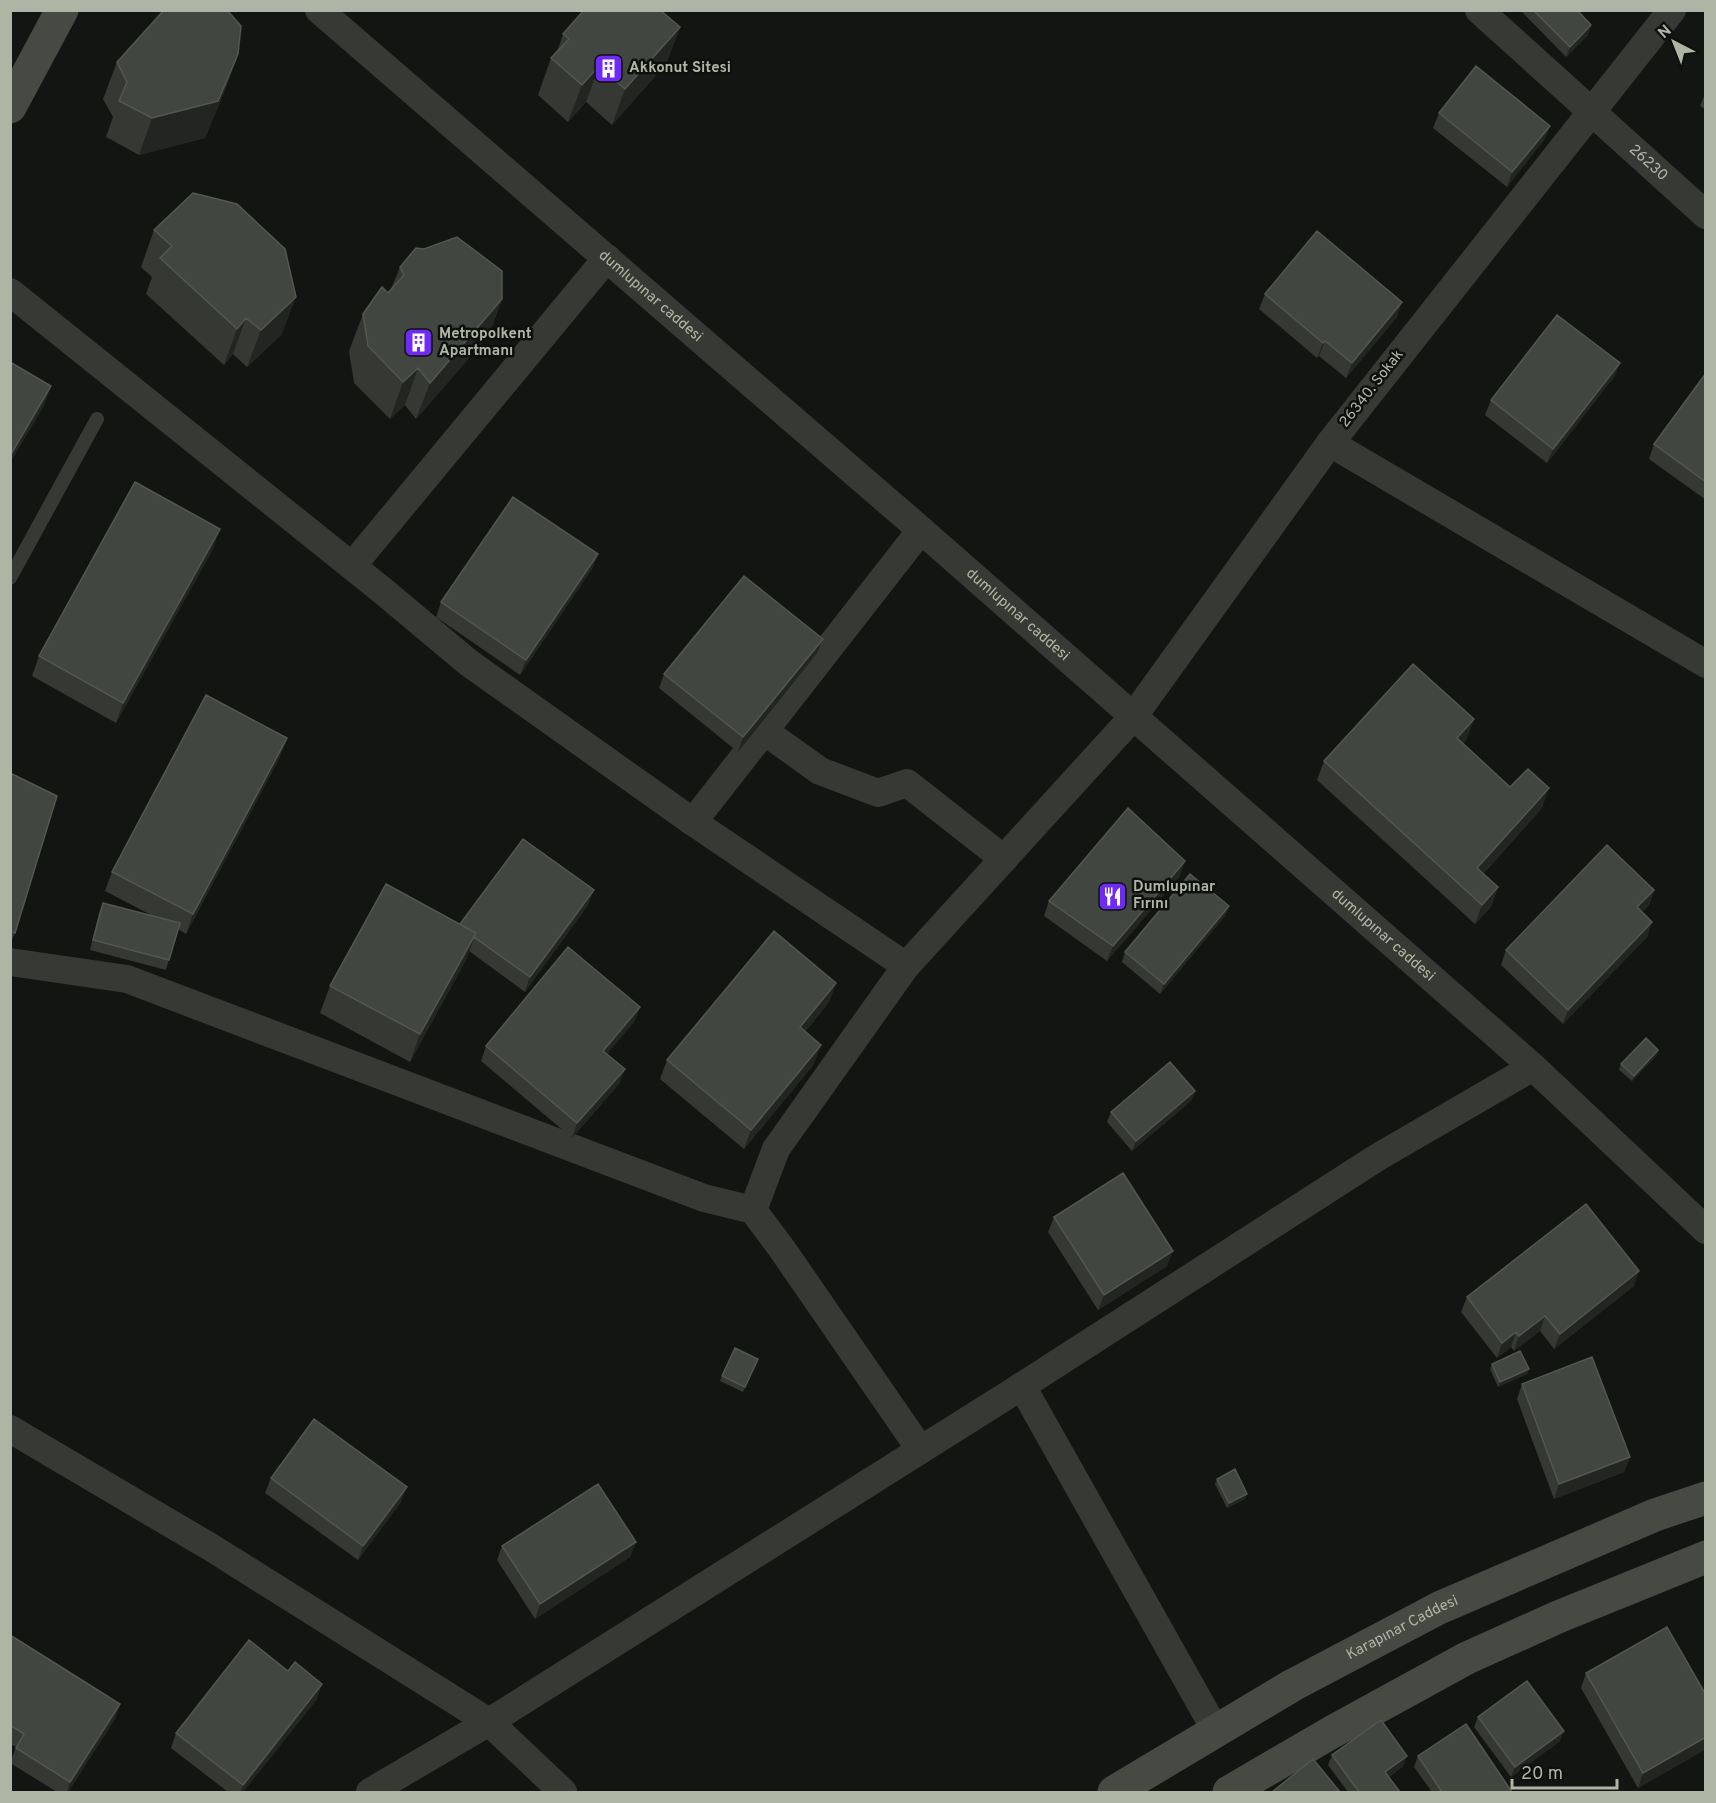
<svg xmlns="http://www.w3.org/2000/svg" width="1716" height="1803" font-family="Overpass,sans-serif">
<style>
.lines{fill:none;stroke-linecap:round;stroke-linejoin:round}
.lane{stroke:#373a34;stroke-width:14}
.street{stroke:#373a34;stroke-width:28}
.secondary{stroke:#464a42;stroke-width:33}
.wall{fill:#353833}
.shaded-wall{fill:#222521}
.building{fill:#424640;stroke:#53574f;stroke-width:1.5}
.labels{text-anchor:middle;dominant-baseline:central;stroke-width:5;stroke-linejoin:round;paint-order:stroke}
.poi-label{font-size:15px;font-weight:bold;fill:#afb5a4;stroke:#0e100e;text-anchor:start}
.street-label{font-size:15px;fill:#afb5a4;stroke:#0e100e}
</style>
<rect width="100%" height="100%" fill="#131513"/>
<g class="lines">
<!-- lane -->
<path class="lane" d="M10 578 97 419"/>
<!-- street -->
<g class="street">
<path id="s1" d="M319 10 921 530 1533 1067 1706 1230"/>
<path id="s2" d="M1479 10 1706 215"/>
<path d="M1672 10 1330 443 1706 664"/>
<path d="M10 292 383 591 469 663 693 822 906 966"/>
<path d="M352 566 607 258"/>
<path d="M764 731 820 771 878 793 907 783 1004 859"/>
<path d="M693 822 921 530"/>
<path d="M10 962 127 979 704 1198 753 1210 782 1249 920 1449"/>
<path d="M753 1210 776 1149 906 966 1133 717 1330 443"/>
<path d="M1022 1386 1216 1731"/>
<path d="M10 1429 212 1548 489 1722 563 1792"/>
<path d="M370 1792 489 1722 1022 1386 1378 1157 1533 1067"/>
</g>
<!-- secondary -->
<g class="secondary">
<path d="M10 107 62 10"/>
<path id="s3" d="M1114 1792 1293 1685 1439 1608 1655 1515 1706 1498"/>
<path d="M1229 1792 1332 1732 1467 1658 1558 1617 1706 1557"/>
</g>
</g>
<!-- wall -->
<path class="wall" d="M1520 10H1577L1588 35 1566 57Z
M680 27 666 64 612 125 586 102 568 122 538 95 551 58 557 52 563 34Z
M238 54 225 90 205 138 139 155 106 137 113 117 103 99 117 62Z
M1706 91V110L1700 106Z
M1439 113 1550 126 1544 140 1507 187 1433 128Z
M154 230 282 334 247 367 233 354 224 365 146 294 152 277 141 267Z
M400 267 502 299 489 335 416 419 405 405 390 419 354 383 349 351 363 314 391 289Z
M1265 294 1397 317 1346 378 1319 356 1317 358 1259 309Z
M1620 363 1614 377 1547 463 1485 415 1491 400Z
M1706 373V500L1649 459 1654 444Z
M213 549 116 723 32 676 39 656Z
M598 554 592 569 520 675 436 617 441 602Z
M817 653 738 752 659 688 664 674Z
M1467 739 1463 743 1510 787 1542 808 1483 874 1498 887 1491 907 1475 924 1317 780 1324 761Z
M280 757 186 934 178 929 166 970 90 950 99 913 103 903 153 916 105 891 112 872Z
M10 773 15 933 10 945Z
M1180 876 1107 961 1044 916 1049 901Z
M1654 890 1649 905 1642 912 1652 922 1647 937 1563 1024 1501 965 1506 950Z
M588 905 525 992 469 951 466 960 410 1062 320 1013 330 986 460 924Z
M1229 906 1225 916 1160 994 1122 962 1125 952Z
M836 983 829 1002 805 1032 814 1064 744 1149 660 1079 667 1060Z
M640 1007 634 1022 607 1054 625 1069 619 1084 572 1138 481 1061 486 1046Z
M1658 1050 1657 1055 1632 1081 1619 1070 1621 1064Z
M1195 1091 1191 1101 1132 1151 1107 1122 1111 1112Z
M1054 1217 1167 1266 1098 1310 1048 1232Z
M1634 1286 1554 1349 1540 1331 1514 1351 1511 1347 1497 1358 1461 1312 1467 1297Z
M758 1359 743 1392 720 1381 722 1376Z
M1492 1364 1529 1369 1527 1374 1498 1387 1490 1369Z
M1522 1384 1630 1457 1624 1472 1554 1499 1517 1399Z
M271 1478 401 1502 358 1560 265 1493Z
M1217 1479 1247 1494 1245 1499 1227 1508 1215 1484Z
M636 1542 630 1557 535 1619 497 1560 502 1546Z
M10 1635 120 1704 115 1719 68 1792H57L10 1763 16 1747 10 1744Z
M1586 1673 1706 1695V1749L1638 1788 1581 1688Z
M317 1699 243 1792H228L171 1748 176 1733Z
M1478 1717 1560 1741 1511 1777 1474 1727Z
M1332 1755 1403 1766 1389 1777 1400 1792H1348L1328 1765Z
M1418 1756 1512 1792H1432L1414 1767Z"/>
<!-- shaded-wall -->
<path class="shaded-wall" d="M1591 25 1588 35 1566 57 1570 47Z
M680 27 666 64 612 125 625 89Z
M238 54 225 90 205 138 139 155 152 118Z
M599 66 586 102 568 122 582 85Z
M1550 126 1544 140 1507 187 1512 172Z
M296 297 282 334 247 367 261 330Z
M502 299 489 335 416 419 430 383Z
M1402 302 1397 317 1346 378 1352 363Z
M246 318 233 354 224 365 237 329Z
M1325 341 1319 356 1317 358 1323 343Z
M1620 363 1614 377 1547 463 1553 449Z
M418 368 405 405 390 419 403 382Z
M51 386 44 406 10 463V456Z
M220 529 213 549 116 723 123 703Z
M598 554 592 569 520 675 526 660Z
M823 639 817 653 738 752 743 737Z
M1474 719 1467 739 1450 757 1457 738Z
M287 738 280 757 186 934 193 914Z
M1549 788 1542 808 1470 888 1477 868Z
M1185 861 1180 876 1107 961 1113 946Z
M1498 887 1491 907 1475 924 1482 905Z
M594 890 588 905 525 992 530 977Z
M1654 890 1649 905 1632 922 1637 907Z
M1229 906 1225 916 1160 994 1164 984Z
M1652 922 1647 937 1563 1024 1568 1010Z
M476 933 466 960 410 1062 420 1034Z
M836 983 829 1002 793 1047 800 1027Z
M640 1007 634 1022 597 1066 603 1051Z
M821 1045 814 1064 744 1149 751 1130Z
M1658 1050 1657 1055 1632 1081 1634 1076Z
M625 1069 619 1084 572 1138 577 1123Z
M1195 1091 1191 1101 1132 1151 1136 1141Z
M1173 1251 1167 1266 1098 1310 1104 1295Z
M1639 1271 1634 1286 1554 1349 1560 1334Z
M1545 1316 1540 1331 1514 1351 1519 1336Z
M1516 1332 1511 1347 1497 1358 1502 1343Z
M1529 1369 1527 1374 1498 1387 1500 1382Z
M1630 1457 1624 1472 1554 1499 1559 1484Z
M407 1487 401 1502 358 1560 363 1546Z
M1247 1494 1245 1499 1227 1508 1229 1503Z
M636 1542 630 1557 535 1619 540 1604Z
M322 1684 317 1699 243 1792H240L243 1785Z
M120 1704 115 1719 68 1792H67L70 1782Z
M1564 1731 1560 1741 1511 1777 1515 1767Z
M1706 1737V1749L1638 1788 1643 1773Z
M1407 1756 1403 1766 1381 1782 1385 1772Z"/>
<!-- building -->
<path class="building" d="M164 10H227L241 26 238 54 218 101 152 118 119 101 127 82 117 62Z
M584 10H660L680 27 625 89 599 66 582 85 551 58 569 39 563 34Z
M1533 10H1577L1591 25 1570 47Z
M1476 66 1550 126 1512 172 1439 113Z
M193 193 237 204 285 249 296 297 261 330 246 318 237 329 160 258 172 246 154 230Z
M1317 231 1402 302 1352 363 1325 341 1323 343 1265 294Z
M457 237 502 271V299L430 383 418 368 403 382 368 346 363 314 382 287 388 293 404 275 400 267 416 248 424 249Z
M1557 315 1620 363 1553 449 1491 400Z
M10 362 51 386 10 456Z
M1706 373V482L1654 444Z
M135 482 220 529 123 703 39 656Z
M513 497 598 554 526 660 441 602Z
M744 576 823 639 743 737 664 674Z
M1413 664 1474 719 1457 738 1510 787 1528 769 1549 788 1477 868 1498 887 1482 905 1324 761Z
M206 695 287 738 193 914 112 872Z
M10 773 57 796 15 933 10 931Z
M1128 808 1185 861 1113 946 1049 901Z
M523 839 594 890 530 977 474 937 476 933 460 924Z
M1607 845 1654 890 1637 907 1652 922 1568 1010 1506 950Z
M1190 874 1229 906 1164 984 1125 952Z
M386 884 476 933 420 1034 330 986Z
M103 903 180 923 169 960 93 940Z
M774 931 836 983 800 1027 821 1045 751 1130 667 1060Z
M568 947 640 1007 603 1051 625 1069 577 1123 486 1046Z
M1646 1038 1658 1050 1634 1076 1621 1064Z
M1170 1062 1195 1091 1136 1141 1111 1112Z
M1123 1173 1173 1251 1104 1295 1054 1217Z
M1586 1204 1639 1271 1560 1334 1545 1316 1519 1336 1516 1332 1502 1343 1467 1297Z
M735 1348 758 1359 745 1387 722 1376Z
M1520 1351 1529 1369 1500 1382 1492 1364Z
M1592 1357 1630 1457 1559 1484 1522 1384Z
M314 1419 407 1487 363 1546 271 1478Z
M1235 1469 1247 1494 1229 1503 1217 1479Z
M598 1484 636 1542 540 1604 502 1546Z
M1667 1627 1706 1695V1737L1643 1773 1586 1673Z
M10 1635 120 1704 70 1782 16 1748 24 1734 10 1725Z
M249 1640 288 1671 295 1662 322 1684 243 1785 176 1733Z
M1527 1681 1564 1731 1515 1767 1478 1717Z
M1381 1720 1407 1756 1385 1772 1400 1792H1359L1332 1755Z
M1466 1724 1512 1792H1442L1418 1756Z
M1313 1759 1340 1792H1272Z"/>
<!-- icons -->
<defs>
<symbol id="building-square" viewBox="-11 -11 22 22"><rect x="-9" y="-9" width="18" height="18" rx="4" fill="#6f2af5" stroke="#0e100e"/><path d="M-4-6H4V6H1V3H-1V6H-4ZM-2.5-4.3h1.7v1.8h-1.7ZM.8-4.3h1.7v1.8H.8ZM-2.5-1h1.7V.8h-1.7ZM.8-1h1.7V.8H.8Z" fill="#fff"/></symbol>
<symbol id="restaurant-square" viewBox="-11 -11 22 22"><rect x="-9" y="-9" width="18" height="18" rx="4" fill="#6f2af5" stroke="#0e100e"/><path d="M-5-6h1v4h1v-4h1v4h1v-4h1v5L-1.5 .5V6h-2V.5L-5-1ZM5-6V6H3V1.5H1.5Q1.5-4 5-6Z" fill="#fff"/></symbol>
</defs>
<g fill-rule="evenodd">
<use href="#building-square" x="592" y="52" width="33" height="33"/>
<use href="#building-square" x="402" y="326" width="33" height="33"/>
<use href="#restaurant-square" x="1096" y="880" width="33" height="33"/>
</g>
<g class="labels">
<!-- poi labels -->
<g class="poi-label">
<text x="629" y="68">Akkonut Sitesi</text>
<text x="439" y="334">Metropolkent<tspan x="439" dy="17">Apartmanı</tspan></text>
<text x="1133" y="887">Dumlupınar<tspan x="1133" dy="17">Fırını</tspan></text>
</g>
<!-- street labels -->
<g class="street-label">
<text stroke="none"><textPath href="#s2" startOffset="228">26230</textPath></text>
<text stroke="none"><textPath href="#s1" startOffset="438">dumlupınar caddesi</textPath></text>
<text transform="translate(1372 389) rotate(-52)">26340. Sokak</text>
<text stroke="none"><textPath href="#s1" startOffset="924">dumlupınar caddesi</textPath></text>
<text stroke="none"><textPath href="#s1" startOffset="1410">dumlupınar caddesi</textPath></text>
<text stroke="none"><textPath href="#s3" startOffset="332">Karapınar Caddesi</textPath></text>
</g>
</g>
<!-- border -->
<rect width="1716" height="1803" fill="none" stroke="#afb5a4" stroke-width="24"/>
<!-- north arrow -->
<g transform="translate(1674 42) rotate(318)" stroke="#0e100e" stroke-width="4.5" paint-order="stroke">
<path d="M0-4.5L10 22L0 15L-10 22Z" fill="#afb5a4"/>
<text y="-9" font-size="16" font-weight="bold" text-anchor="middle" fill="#afb5a4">N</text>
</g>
<!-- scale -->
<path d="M1512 1779v9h105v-9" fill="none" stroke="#afb5a4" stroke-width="3"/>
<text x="1521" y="1779" font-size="18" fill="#afb5a4" stroke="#0e100e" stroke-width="4.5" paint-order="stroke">20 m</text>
</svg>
